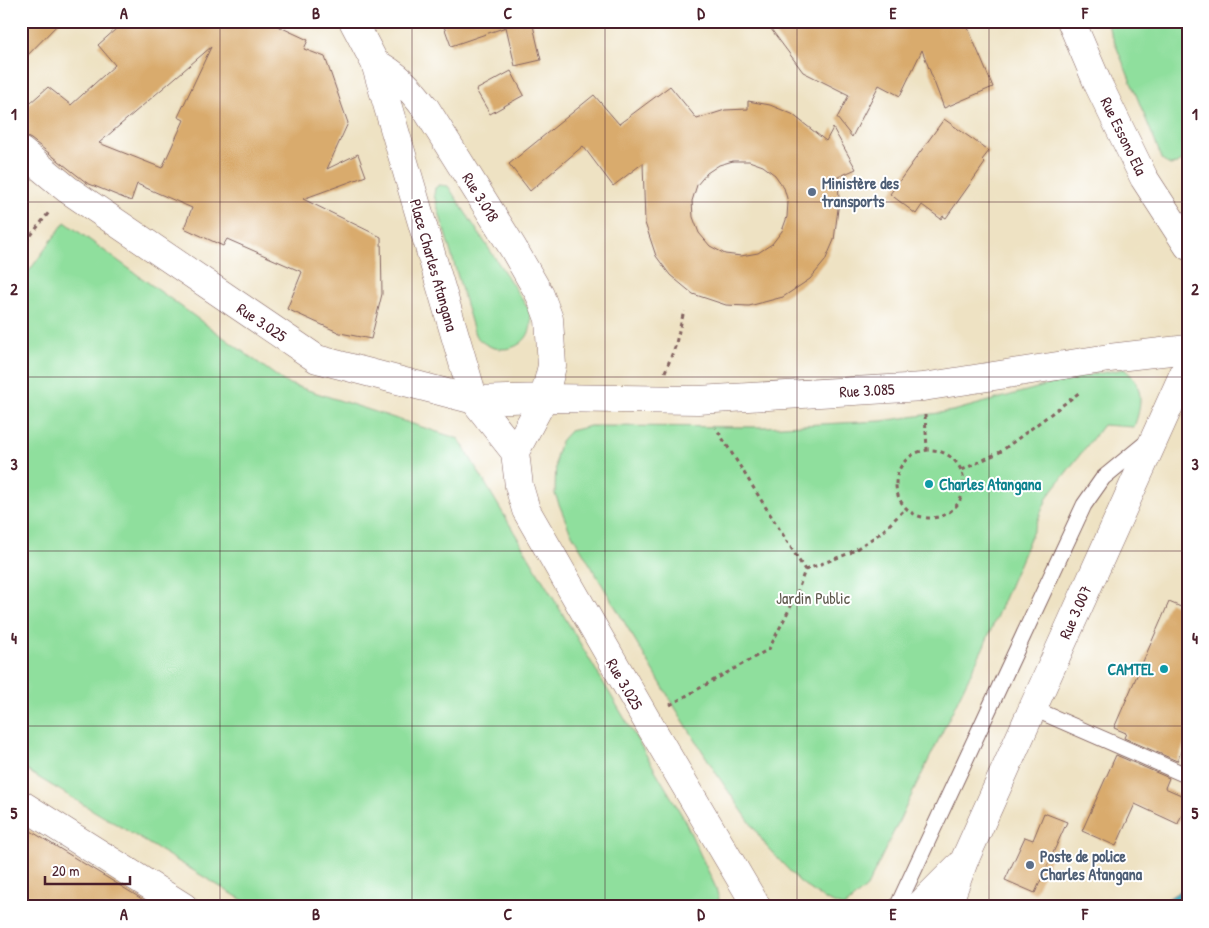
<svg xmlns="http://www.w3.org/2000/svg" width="1209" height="928" font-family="'Patrick Hand',sans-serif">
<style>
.green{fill:#8fdf9d;stroke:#6c7f64}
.water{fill:#47b1c5;stroke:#486878}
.building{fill:#d9ab6d;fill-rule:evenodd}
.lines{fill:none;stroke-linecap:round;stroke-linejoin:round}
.service-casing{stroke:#836360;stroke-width:17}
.minor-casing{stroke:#836360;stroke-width:29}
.tertiary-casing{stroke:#836360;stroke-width:29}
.secondary-casing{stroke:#836360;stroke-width:29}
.primary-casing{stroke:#836360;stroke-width:29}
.path{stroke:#836360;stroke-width:3;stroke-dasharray:4 4;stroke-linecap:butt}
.service{stroke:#fff;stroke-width:15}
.minor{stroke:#fff;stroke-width:28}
.tertiary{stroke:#fff;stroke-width:28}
.secondary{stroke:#fff;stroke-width:28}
.primary{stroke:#fff;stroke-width:28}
.grid{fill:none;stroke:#4a1f2b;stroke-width:1;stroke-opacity:0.55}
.service-dot{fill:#5c6f8a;stroke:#fff;stroke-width:2}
.culture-dot{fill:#0f9aa8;stroke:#fff;stroke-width:2}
.labels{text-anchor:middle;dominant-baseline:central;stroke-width:4;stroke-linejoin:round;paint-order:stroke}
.street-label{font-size:16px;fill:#4a1f2b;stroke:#fff}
.service-label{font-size:16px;font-weight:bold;fill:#4e5e75;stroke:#fff;text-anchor:start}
.culture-label{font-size:16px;font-weight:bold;fill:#0d838f;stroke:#fff;text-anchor:start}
.park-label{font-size:16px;fill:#5f594d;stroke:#fff}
.neatline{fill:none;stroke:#4a1f2b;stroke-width:2}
.grid-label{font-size:16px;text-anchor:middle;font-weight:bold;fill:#4a1f2b}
</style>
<rect width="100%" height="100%" fill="#fff"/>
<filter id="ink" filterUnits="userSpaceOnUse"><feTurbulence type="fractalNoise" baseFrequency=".02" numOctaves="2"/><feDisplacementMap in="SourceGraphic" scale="10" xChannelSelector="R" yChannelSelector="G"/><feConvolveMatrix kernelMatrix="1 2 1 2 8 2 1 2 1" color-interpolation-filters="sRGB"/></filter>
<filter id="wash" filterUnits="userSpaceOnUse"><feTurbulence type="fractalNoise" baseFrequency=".0096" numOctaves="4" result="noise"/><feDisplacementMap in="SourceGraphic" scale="20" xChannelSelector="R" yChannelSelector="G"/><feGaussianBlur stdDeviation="1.12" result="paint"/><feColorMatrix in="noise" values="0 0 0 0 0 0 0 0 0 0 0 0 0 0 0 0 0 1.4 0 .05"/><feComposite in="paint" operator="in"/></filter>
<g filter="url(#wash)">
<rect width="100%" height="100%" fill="#eee2c3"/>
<!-- green -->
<path class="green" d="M1106 21H1188V157L1177 164 1170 165 1163 161Z
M439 185 448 186 529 310C541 344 499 364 475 335L434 195 435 188Z
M65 222 286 383 459 439 683 817 716 888 721 907H254L21 767V282Z
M1124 369C1145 385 1142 405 1134 427L1103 425 1048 496 984 646 867 887 844 907 824 899 800 882 767 847 718 776 676 709 569 529 555 494 556 457 561 441 570 431 590 426 763 427 881 421 953 411 1077 377Z"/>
<!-- water -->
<path class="water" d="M1188 886V907H1155Z"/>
<g id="blocks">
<!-- building -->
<path class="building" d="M21 21H61L21 62Z
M125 21H267L308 40 304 49 325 57 348 123 327 169 358 154 366 176 303 199 381 237 382 294 371 339 340 333 287 309 302 272 227 239 223 246 184 228 192 208 137 184 131 201 87 183 31 139 21 134V111L48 87 71 105 115 65 98 45ZM211 47 178 117 184 120 162 168 99 143Z
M442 21H532L541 60 515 66 506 27 451 46Z
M765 21H965L993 87 944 108 922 50 900 96 879 85 852 137 837 118 849 95 803 72Z
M511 71 524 95 490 114 476 90Z
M670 86 697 119 725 110 748 109V101L770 105 792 114 826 141 833 128 856 169 838 177 839 201 834 240 825 261 810 279 783 297 749 306 726 305 693 294 670 275 656 256 645 223 643 163 613 186 583 146 530 191 509 164 594 95 619 124ZM733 161H749L763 166 775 175 784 188 788 202 787 217 782 231 772 244 758 253 741 256 725 254 710 246 699 233 693 217 692 201 697 185 707 173 719 165Z
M944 119 989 151 982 160 985 163 946 218 943 216 941 219 922 205 916 214 890 194Z
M1169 602 1188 610V735L1177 761 1124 738 1126 733 1114 728Z
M1116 755 1169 778 1165 788 1188 798 1178 824 1135 804 1116 846 1082 831Z
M1044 813 1067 822 1035 893 1005 880 1025 837 1033 840Z
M21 825 137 896 154 907H21Z"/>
</g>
</g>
<g filter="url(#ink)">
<use href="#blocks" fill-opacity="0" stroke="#836360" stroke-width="1"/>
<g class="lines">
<defs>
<path id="service" d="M1032 708 1188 776
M897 907 1084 505 1103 478 1148 441"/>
<path id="minor" d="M21 804 184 907"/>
<path id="tertiary" d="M353 21 375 63 474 400 515 452 519 486 526 510 646 719 757 907
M375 63C397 74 411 89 426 109L513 248 540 295 549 319 552 366 544 398 515 452
M21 151 67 189 317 359 474 400 544 398 698 400 923 387 1109 358 1188 349"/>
<path id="secondary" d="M1071 21 1098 84 1144 178 1188 246"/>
<path id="primary" d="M918 907 958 867
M947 907 964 861 1188 364"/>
</defs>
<!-- service casing -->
<use href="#service" class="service-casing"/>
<!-- minor casing -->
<use href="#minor" class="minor-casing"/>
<!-- tertiary casing -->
<use href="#tertiary" class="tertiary-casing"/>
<!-- secondary casing -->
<use href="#secondary" class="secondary-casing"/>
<!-- primary casing -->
<use href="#primary" class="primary-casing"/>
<!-- path -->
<path class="path" d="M21 248 50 211
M665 372 675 347 684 311
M925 415 927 449
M896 484a34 34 0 1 1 68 0a34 34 0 1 1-68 0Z
M962 470 1000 452 1080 392
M805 570 850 553 882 532 906 508
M670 705 769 649 796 596 805 570 716 428"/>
<!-- service -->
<use href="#service" class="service"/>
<!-- minor -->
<use href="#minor" class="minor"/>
<!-- tertiary -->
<use href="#tertiary" class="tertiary"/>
<!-- secondary -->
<use href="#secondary" class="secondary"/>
<!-- primary -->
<use href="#primary" class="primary"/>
</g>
</g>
<!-- grid -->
<path class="grid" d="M220 21V907M412 21V907M605 21V907M797 21V907M989 21V907M21 202H1188M21 377H1188M21 551H1188M21 726H1188"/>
<!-- markers -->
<g class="service-dot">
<circle cx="812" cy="192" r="5"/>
<circle cx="1030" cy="865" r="5"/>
</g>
<g class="culture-dot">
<circle cx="929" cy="484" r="5"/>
<circle cx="1164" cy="669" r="5"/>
</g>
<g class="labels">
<!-- street labels -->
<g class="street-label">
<text transform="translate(1124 136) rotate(64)">Rue Essono Ela</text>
<text transform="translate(481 197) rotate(58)">Rue 3.018</text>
<text transform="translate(434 265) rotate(74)">Place Charles Atangana</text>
<text transform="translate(262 322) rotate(34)">Rue 3.025</text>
<text transform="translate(867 390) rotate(-3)">Rue 3.085</text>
<text transform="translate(1075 612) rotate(-66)">Rue 3.007</text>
<text transform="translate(625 684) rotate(60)">Rue 3.025</text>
</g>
<!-- service labels -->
<g class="service-label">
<text x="822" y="183">Ministère des<tspan x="822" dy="18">transports</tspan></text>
<text x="1040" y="856">Poste de police<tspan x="1040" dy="18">Charles Atangana</tspan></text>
</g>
<!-- culture labels -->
<g class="culture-label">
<text x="939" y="484">Charles Atangana</text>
<text x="1154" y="669" text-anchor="end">CAMTEL</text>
</g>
<!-- park labels -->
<g class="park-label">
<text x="813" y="598">Jardin Public</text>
</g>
</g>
<!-- margin -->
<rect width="1209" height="928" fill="none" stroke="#fff" stroke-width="55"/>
<!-- scale -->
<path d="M45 876v8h85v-8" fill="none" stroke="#4a1f2b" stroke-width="2.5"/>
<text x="52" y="876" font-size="15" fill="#4a1f2b" stroke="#ffffff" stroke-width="4" paint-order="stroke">20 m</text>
<rect x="28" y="28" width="1154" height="872" class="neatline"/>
<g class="grid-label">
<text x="124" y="19">A</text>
<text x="316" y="19">B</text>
<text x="508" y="19">C</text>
<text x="701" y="19">D</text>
<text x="893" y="19">E</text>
<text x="1085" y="19">F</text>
<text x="14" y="120">1</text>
<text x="1195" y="120">1</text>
<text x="14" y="295">2</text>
<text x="1195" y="295">2</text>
<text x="14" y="470">3</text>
<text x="1195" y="470">3</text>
<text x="14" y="644">4</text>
<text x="1195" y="644">4</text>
<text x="14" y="819">5</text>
<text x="1195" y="819">5</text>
<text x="124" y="920">A</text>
<text x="316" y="920">B</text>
<text x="508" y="920">C</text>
<text x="701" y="920">D</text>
<text x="893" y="920">E</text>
<text x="1085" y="920">F</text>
</g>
</svg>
